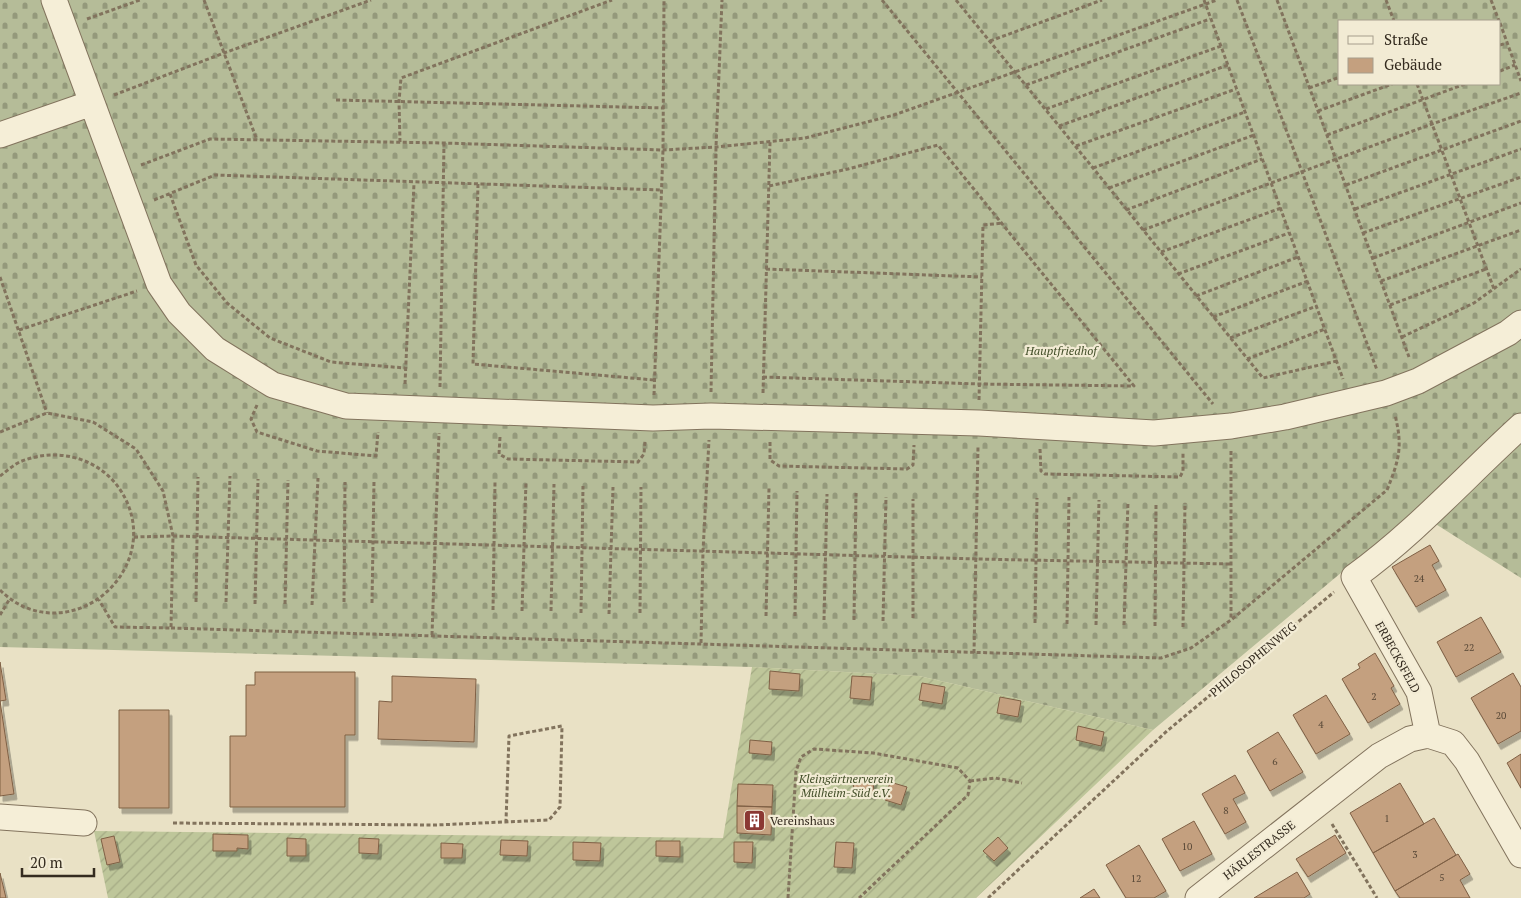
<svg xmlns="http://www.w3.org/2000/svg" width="1521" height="898" font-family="'PT Serif',serif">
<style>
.cemetery{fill:url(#cemetery-stones);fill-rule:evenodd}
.garden{fill:url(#garden-furrows)}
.building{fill:#c4a07f;stroke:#7f6045;filter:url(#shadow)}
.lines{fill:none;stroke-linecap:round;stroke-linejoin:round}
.minor-casing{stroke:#82735d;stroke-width:27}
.path{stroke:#82735d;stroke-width:3;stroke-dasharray:4 2.5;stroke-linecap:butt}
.minor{stroke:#f5eed7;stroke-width:25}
.labels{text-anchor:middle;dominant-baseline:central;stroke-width:4.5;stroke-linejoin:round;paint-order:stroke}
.number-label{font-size:10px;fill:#584837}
.park-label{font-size:12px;font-style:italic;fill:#424e28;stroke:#f2ebd4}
.street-label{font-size:12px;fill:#342b1f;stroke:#f2ebd4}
.poi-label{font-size:12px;fill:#342b1f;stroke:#f2ebd4;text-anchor:start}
</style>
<defs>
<pattern id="cemetery-stones" width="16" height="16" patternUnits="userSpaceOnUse" patternTransform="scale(1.25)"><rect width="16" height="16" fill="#b5bc98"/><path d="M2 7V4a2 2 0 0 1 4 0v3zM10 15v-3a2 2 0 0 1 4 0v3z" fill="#94997b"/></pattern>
<pattern id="garden-furrows" width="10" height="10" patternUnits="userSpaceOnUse" patternTransform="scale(1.25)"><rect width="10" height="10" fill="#bec69a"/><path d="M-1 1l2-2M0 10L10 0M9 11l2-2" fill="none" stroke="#a4aa84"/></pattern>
<filter id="shadow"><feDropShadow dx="3" dy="5.5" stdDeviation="0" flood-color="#0004"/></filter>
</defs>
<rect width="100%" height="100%" fill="#e9e1c5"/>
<!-- cemetery -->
<path class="cemetery" d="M0 0H1521V578L1415 511 1153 730 919 676 752 667 0 647ZM1340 21H1500V84H1340Z"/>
<!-- garden -->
<path class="garden" d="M752 667 919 676 1153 730 976 898H108L94 831 723 838Z"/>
<!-- building -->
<path class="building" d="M1430 545 1439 561 1432 565 1446 590 1416 607 1392 567Z
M1481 617 1501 652 1456 677 1437 642Z
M1375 653 1394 686 1391 688 1400 704 1368 723 1342 679 1360 668 1358 664Z
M0 662 6 700 0 701 14 794 0 796Z
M770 671 800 674 799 691 769 689Z
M255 672H355V735H345V807H230V736H246V685H255Z
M1513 673 1521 687V731L1498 744 1471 698Z
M392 676 476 679 474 742 378 739 379 701 392 702Z
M852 676 872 677 870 700 850 698Z
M922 683 945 687 942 704 919 700Z
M1326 695 1350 734 1316 754 1293 715Z
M1000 697 1021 701 1018 717 997 713Z
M119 710H169V808H119Z
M1078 726 1104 732 1101 746 1076 740Z
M1278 732 1303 772 1270 791 1247 751Z
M750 740 772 742 771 755 749 753Z
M1521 754V788L1507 763Z
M1235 775 1245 793 1233 799 1246 822 1225 834 1202 794Z
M854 778 874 779 873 794 853 792Z
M890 782 907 787 901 805 885 800Z
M1400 783 1424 824 1373 853 1350 813Z
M738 784 773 785 772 807 737 806Z
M737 806 772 807 771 835 737 833Z
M1434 818 1456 855 1395 891 1373 853Z
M1194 821 1212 854 1180 871 1162 839Z
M213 834 248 835V849L237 848V851H213Z
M1335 835 1346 853 1308 877 1296 859Z
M114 836 120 862 107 865 101 839Z
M998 837 1008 848 994 861 983 851Z
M287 838 306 839V856H287Z
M359 838 379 839 378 854 359 853Z
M501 840 528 841 527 856 500 855Z
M656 841H680V857L656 856Z
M573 842 601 843 600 861 573 860Z
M734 842H753L752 863 734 862Z
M836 842 854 843 852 868 834 867Z
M441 843 463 844 462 858H441Z
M1139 845 1166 891 1154 898H1126L1106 865Z
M1458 854 1470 874 1460 880 1470 898H1400L1395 891Z
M1297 872 1310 894 1304 898H1254Z
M0 873 6 898H0Z
M1094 889 1100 898H1080Z"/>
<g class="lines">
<defs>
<path id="minor" d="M54 0 159 284 179 313 215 349 273 385 346 406 653 418 711 416 979 423 1154 433 1231 426 1285 417 1386 393 1418 381 1508 333 1521 323
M0 135 92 103
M1428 735 1419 692 1354 577C1415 533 1465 477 1521 426
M1428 735 1453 743 1467 761 1521 855
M0 817 84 823
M1198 898 1379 756 1410 739 1428 735"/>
</defs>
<!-- minor casing -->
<use href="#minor" class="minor-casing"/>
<!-- path -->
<path class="path" d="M204 0 257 140
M882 0 1213 404
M956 0 1059 126 1263 378 1337 361
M1204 0 1343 379
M1237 0 1377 370
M1277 0 1409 357
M1386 0 1394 21
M1491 0 1499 21
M87 19 140 0
M1500 23 1521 81
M990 41 1102 0
M1500 45 1507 43
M1500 71 1515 65
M1417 84 1494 289
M1026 85 1210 19
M1309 88 1340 77
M114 95 224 53 371 0
M336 100 664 108
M1046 109 1221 46
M1318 111 1392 84
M1059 126 1228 65
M1327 135 1465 84
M400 142 399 101 401 78 612 0
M1076 146 1236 89
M141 165 210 139 444 143 663 150 716 147 805 138 894 115 1217 0
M1093 168 1245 112
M478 184 473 364 654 380
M1346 185 1521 121
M1109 188 1254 135
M170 194 196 265 227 303 270 338 331 362 405 368
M154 200 215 175 661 190
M1355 209 1521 149
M1126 210 1262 159
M1143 230 1432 124 1521 93
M1363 233 1521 177
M1161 252 1281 208
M1373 258 1521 203
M766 269 982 277
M1178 274 1289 233
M0 277 47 413
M1381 281 1521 230
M1196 296 1298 257
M1390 305 1486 269
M1213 317 1308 281
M19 330 137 291
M1402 337 1474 303 1521 269
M1230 338 1317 306
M1247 359 1325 329
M763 377 980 384 1134 386 938 145 848 169 769 186
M405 384 414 183
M440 387 444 143
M711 392 716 147 722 0
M763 393 770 142
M654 395 663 150 664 0
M979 400 983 225 1003 223
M257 405 251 419 257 432 317 451 376 456 378 432
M0 432 47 413 93 422 136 449 163 491 173 536 171 628 115 627 99 600
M500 437 499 454 508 459 638 462 644 454 645 441
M770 442V460L779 466 907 469 913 465 914 445
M1040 449 1041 471 1045 474 1180 477 1183 471V453
M1231 451V620
M0 476C7 471 14 464 22 461 66 444 115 464 130 510 145 556 112 604 66 612 41 616 18 608 0 590
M134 537 173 536 977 559 1230 564
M196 602 198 477
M226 602 230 476
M344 602 345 482
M372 603 374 481
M255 604 258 479
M285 604 288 480
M312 605 318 478
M493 610 495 482
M522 611 526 481
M551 611 554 484
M581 613 583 486
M640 613 641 487
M609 614 613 487
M0 615 9 600
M766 616 769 488
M795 616 797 491
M913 618V499
M824 620 827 494
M854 620 856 493
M883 621 886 497
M1035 623 1037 498
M1067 624 1069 497
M1096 625 1099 500
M1124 625 1128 502
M1155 626 1156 504
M1183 627 1185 503
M171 628 1161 658 1191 648 1231 620 1387 490C1399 460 1403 447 1395 415
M432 635 439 433
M701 643 703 551 709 440
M974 653 978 446
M970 781 995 778 1022 783
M173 823 436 825 549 820 560 807 562 726 509 736 506 821
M1332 824 1377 898
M788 898 796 771 801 757 814 749 873 753 958 768 970 781 968 795 859 898
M988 898 1167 731 1334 592"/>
<!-- minor -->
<use href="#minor" class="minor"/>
</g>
<!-- icons -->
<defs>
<symbol id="building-square" viewBox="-11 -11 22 22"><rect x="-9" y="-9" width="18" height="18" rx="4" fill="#8b3833" stroke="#f2ebd4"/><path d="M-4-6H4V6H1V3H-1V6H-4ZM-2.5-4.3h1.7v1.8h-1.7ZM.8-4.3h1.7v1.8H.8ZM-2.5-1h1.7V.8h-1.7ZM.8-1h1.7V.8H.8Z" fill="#fff"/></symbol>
</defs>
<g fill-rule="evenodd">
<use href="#building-square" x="742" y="808" width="25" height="25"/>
</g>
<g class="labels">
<!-- number labels -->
<g class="number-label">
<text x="1419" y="578">24</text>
<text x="1469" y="647">22</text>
<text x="1374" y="696">2</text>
<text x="1501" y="715">20</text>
<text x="1321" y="724">4</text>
<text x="1275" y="761">6</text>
<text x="1226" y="810">8</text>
<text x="1387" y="818">1</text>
<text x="1187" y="846">10</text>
<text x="1415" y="854">3</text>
<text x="1442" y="877">5</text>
<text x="1136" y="878">12</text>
</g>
<!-- park labels -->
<g class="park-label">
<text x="1061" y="350">Hauptfriedhof</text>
<text x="846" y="778">Kleingärtnerverein<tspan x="846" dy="14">Mülheim-Süd e.V.</tspan></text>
</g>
<!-- street labels -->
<g class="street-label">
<text transform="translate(1398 657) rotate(61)">ERBECKSFELD</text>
<text transform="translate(1253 659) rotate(-40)">PHILOSOPHENWEG</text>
<text transform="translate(1259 850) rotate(-38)">HÄRLESTRASSE</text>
</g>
<!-- poi labels -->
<g class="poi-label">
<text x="770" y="820">Vereinshaus</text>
</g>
</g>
<!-- legend -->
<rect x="1338" y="20" width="162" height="65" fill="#f2ebd4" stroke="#a69e8c"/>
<rect x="1348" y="36" width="25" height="8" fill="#f5eed7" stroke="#a69e8c"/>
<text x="1384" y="45" font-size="15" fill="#342b1f">Straße</text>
<rect x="1348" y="58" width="25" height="15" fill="#c4a07f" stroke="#a69e8c"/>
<text x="1384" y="70" font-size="15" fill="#342b1f">Gebäude</text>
<!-- scale -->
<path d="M22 868v8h72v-8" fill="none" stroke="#342b1f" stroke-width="2.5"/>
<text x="30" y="868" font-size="15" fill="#342b1f" stroke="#f2ebd4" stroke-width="4" paint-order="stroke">20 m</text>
</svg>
